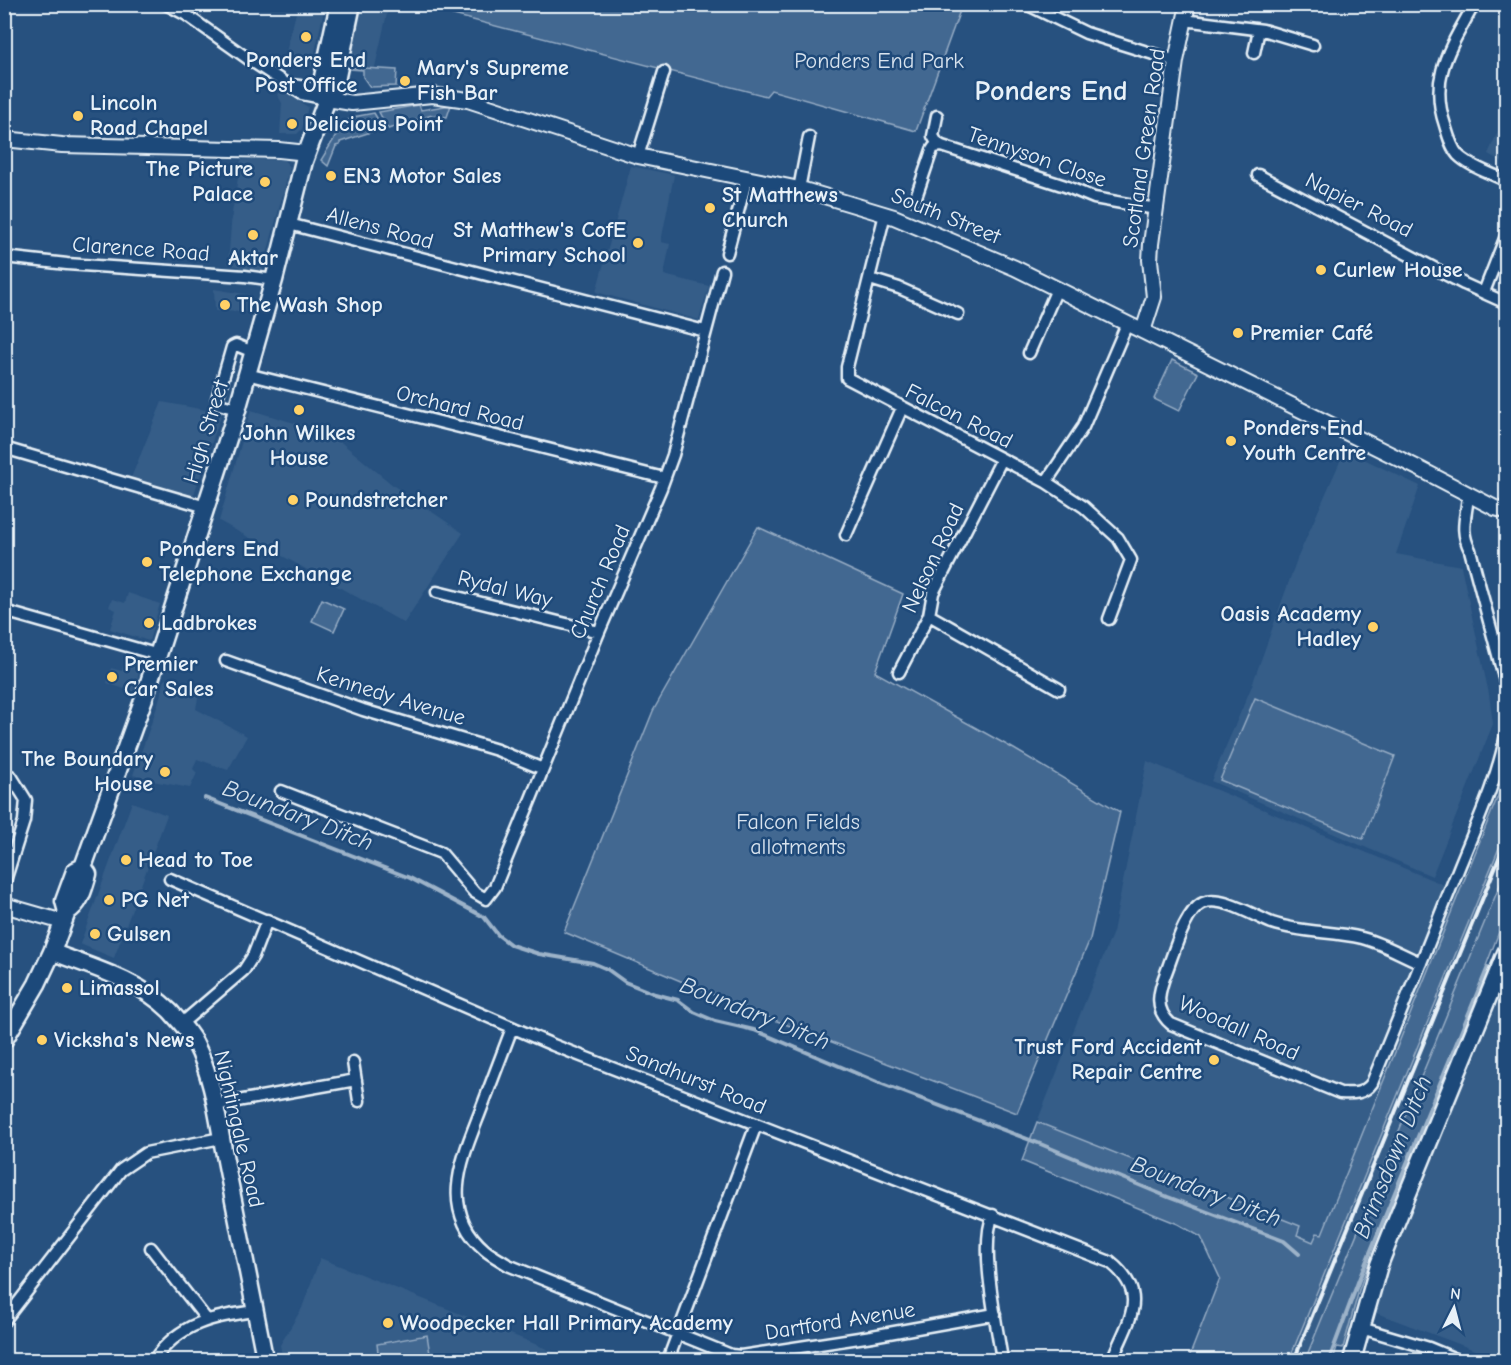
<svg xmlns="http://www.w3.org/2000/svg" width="1511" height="1365" font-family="'Comic Neue',sans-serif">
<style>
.built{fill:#355d88}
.green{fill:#436891;stroke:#96acc4;stroke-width:1.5}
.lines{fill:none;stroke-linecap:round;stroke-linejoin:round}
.stream{stroke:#9db3c9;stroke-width:4}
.minor-casing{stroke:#e8f1f8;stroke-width:15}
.tertiary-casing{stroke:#e8f1f8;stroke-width:18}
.secondary-casing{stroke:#e8f1f8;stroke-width:20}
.primary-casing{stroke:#e8f1f8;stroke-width:21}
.minor{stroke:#1f4a7a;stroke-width:10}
.tertiary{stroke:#1f4a7a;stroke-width:14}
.secondary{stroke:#1f4a7a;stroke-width:15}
.primary{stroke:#1f4a7a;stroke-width:16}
.rail{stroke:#e8f1f8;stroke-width:4}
.poi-dot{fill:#ffd166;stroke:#1f4a7a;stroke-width:2}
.labels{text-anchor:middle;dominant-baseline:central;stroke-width:5;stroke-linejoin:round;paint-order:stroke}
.poi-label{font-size:22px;font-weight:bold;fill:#e8f1f8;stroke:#1f4a7a;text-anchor:start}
.park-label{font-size:22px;fill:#d8e3ee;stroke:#1f4a7a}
.street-label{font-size:22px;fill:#e8f1f8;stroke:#1f4a7a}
.water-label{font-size:24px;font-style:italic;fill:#d5e2ec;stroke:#1f4a7a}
.district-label{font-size:28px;font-weight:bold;fill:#e8f1f8;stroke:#1f4a7a}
</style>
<rect width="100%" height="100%" fill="#27517f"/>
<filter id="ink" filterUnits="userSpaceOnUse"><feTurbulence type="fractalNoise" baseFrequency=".0167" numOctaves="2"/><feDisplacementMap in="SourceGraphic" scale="12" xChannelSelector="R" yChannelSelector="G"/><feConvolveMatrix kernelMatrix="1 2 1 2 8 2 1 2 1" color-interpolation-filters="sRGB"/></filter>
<g filter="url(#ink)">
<!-- built -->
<path class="built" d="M298 5H325L312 66 284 60Z
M360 5H389L375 67 347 66Z
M280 90 308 107 302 129 297 134H280L282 103 278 96Z
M1506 113V164L1488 154Z
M283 159 290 167 262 273 228 264 232 213 241 160Z
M631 166 674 175 661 242 670 244 664 275 709 286 699 320 596 292Z
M214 289 251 295 247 312 215 311Z
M162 402 222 413 193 497 131 478Z
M251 410 331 434 394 486 463 533 404 623 219 521Z
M1345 450 1420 486 1396 554 1461 566 1489 694 1493 724 1432 876 1211 781 1251 688 1297 559Z
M128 593 160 604 149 641 110 629 116 610 109 607 112 599 125 603Z
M127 655 143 660 133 692 107 683 111 668 122 671Z
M165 679 199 692 196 709 247 736 228 770 197 759 193 769 197 773 190 788 147 780 133 775 157 707Z
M1147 761 1461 892 1322 1235 1313 1242 1297 1235 1300 1227 1037 1122 1113 932Z
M132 802 167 815 114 958 80 944Z
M1506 831V870L1305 1360H1289Z
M1506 983V1360H1501L1371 1311 1396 1245Z
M320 1258 518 1337 573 1360H283L280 1345 302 1308Z"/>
<!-- green -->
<path class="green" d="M415 5H962L916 131 771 90 766 96Z
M348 67 397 70 396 86 370 87 363 77V70L350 69Z
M419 105 421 110 451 105 447 117 432 115 388 129 379 112Z
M374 113 383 128 340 142V145L336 146 328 166 321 160 339 131 334 129 353 117Z
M1172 360 1198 373 1179 411 1154 399Z
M758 527 903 594 875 672 1014 749 1120 812 1090 939 1017 1113 764 1016 564 932 653 711Z
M322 599 344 609 334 631 312 621Z
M1255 698 1395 756 1363 839 1220 780Z
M1506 776V831L1289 1360H1188L1220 1278 1201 1237 1178 1224 1022 1161 1037 1122 1300 1226 1297 1235 1313 1242 1317 1233 1322 1234Z
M1506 870V919H1504L1486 966 1491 968 1368 1265 1359 1290 1343 1348 1337 1347 1333 1360H1305Z
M427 1335 431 1360H379L377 1344Z"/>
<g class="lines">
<!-- stream -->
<path class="stream" d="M205 798 410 878 484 917 498 935 511 945 539 954 593 963 607 969 625 982 655 994 678 1000 694 1012 715 1021 754 1030 877 1082 1038 1143 1168 1197 1284 1241 1299 1254
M1329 1360 1360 1277 1488 967"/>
<defs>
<path id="minor" d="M166 4 185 14 247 58 302 94 327 99
M1026 4 1086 33 1176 61
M1474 4C1452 46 1428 76 1445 125 1448 135 1451 147 1458 155 1470 167 1491 173 1506 181
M1184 20 1263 30 1313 45
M1254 53 1259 30
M291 85 308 87 324 97
M937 116 933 136 937 143 942 146 1065 186 1094 198 1156 209
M638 156 664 72
M1258 175 1464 284 1506 303
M799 189 809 137
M915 200 932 150 934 147 942 146
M885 214 847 367V378L1046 482 1083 427 1127 324
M289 224 705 331
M727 253 747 178
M4 257 67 264 245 276 274 280
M870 279 899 288 958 314
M1484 292 1506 236
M1029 353 1057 289
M247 374 664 478
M237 409 219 404 217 399 232 347 236 345 253 352
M4 448 206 507
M1046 482 1084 507 1118 538 1131 560 1109 619
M1468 494C1467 516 1459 529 1470 550L1506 685
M846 535 902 408
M437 592 599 632
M4 611 159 655
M929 615 1059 689
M226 661 363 710 497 750 543 769
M899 672 929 615 933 593 1002 459
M281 791 441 853 474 892 486 899 495 887 599 632 661 488 673 455 722 271
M170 879 553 1045 1110 1262C1151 1295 1128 1320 1112 1360
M4 884 24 821 26 800 11 776
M1421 963C1402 955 1382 943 1362 938 1332 931 1301 933 1272 923 1254 916 1221 895 1203 903 1185 911 1174 952 1167 970 1159 990 1153 1009 1171 1024L1340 1093C1353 1094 1364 1094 1372 1083 1402 1010 1431 938 1460 865 1477 823 1497 780 1506 735
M181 1024 244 970 253 956 267 920
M512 1028C501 1057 490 1086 479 1115 461 1161 439 1211 485 1250 492 1256 501 1260 508 1265L731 1355 741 1356 872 1336 995 1314
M353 1062 359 1101
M215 1105 356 1080
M993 1215C979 1247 997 1325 1002 1360
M151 1248 207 1320
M4 1321 121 1170 146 1153 221 1138
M1361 1328 1429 1348 1458 1360
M154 1360C180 1322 213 1317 255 1311
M668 1360 756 1125"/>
<path id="tertiary" d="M327 99 352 103 432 95 468 100 638 156 804 190 894 217 1015 268 1420 469 1495 508 1506 511
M4 139 62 145 279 150 307 153
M1143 331 1154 297 1150 260 1151 244 1176 61 1188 4
M4 905 63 922"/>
<path id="secondary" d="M52 952C91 967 139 980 170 1011 179 1021 189 1031 195 1043 214 1079 218 1123 226 1163 239 1229 252 1295 265 1360"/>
<path id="primary" d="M327 99 322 84 323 77 339 4
M67 912C81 903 83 890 88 874L83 867
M4 1040 37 984 52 952 67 912 64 901 75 871 83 867 144 698 235 417 274 280 304 161 327 99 335 86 352 4
M1352 1360 1379 1265 1390 1237 1506 953"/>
</defs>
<!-- minor casing -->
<use href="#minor" class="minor-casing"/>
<!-- tertiary casing -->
<use href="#tertiary" class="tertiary-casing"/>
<!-- secondary casing -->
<use href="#secondary" class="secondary-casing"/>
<!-- primary casing -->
<use href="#primary" class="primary-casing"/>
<!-- minor -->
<use href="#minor" class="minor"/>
<!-- tertiary -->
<use href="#tertiary" class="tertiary"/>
<!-- secondary -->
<use href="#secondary" class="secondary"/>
<!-- primary -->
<use href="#primary" class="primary"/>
<!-- rail -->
<path class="rail" d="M1294 1360 1506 841"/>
</g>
</g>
<!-- markers -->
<g class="poi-dot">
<circle cx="306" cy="37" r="6"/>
<circle cx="405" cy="81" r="6"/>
<circle cx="78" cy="116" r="6"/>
<circle cx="292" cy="124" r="6"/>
<circle cx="331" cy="176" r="6"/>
<circle cx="265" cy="182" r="6"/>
<circle cx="710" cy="208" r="6"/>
<circle cx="253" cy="235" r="6"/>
<circle cx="638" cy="243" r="6"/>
<circle cx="1321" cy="270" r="6"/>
<circle cx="225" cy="305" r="6"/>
<circle cx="1238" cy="333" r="6"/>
<circle cx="299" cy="410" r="6"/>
<circle cx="1231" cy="441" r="6"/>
<circle cx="293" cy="500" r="6"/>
<circle cx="147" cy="562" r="6"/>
<circle cx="149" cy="623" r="6"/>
<circle cx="1373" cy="627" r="6"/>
<circle cx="112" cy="677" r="6"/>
<circle cx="165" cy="772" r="6"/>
<circle cx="126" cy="860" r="6"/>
<circle cx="109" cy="900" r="6"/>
<circle cx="95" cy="934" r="6"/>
<circle cx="67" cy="988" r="6"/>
<circle cx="42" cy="1040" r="6"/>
<circle cx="1214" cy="1060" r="6"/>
<circle cx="388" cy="1323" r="6"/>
</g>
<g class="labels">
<!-- poi labels -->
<g class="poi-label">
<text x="306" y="60" text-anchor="middle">Ponders End<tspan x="306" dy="25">Post Office</tspan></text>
<text x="417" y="68">Mary's Supreme<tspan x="417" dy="25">Fish Bar</tspan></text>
<text x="90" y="103">Lincoln<tspan x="90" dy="25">Road Chapel</tspan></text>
<text x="304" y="124">Delicious Point</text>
<text x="253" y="169" text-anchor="end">The Picture<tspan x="253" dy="25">Palace</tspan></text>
<text x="343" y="176">EN3 Motor Sales</text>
<text x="722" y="195">St Matthews<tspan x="722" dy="25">Church</tspan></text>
<text x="626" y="230" text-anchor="end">St Matthew's CofE<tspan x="626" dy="25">Primary School</tspan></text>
<text x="253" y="258" text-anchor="middle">Aktar</text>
<text x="1333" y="270">Curlew House</text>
<text x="237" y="305">The Wash Shop</text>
<text x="1250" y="333">Premier Café</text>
<text x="1243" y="428">Ponders End<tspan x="1243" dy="25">Youth Centre</tspan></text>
<text x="299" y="433" text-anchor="middle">John Wilkes<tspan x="299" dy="25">House</tspan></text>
<text x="305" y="500">Poundstretcher</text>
<text x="159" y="549">Ponders End<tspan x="159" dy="25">Telephone Exchange</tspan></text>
<text x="1361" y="614" text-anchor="end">Oasis Academy<tspan x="1361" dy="25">Hadley</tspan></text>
<text x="161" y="623">Ladbrokes</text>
<text x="124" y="664">Premier<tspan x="124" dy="25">Car Sales</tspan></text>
<text x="153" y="759" text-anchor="end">The Boundary<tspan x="153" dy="25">House</tspan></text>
<text x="138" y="860">Head to Toe</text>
<text x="121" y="900">PG Net</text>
<text x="107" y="934">Gulsen</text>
<text x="79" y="988">Limassol</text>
<text x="54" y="1040">Vicksha's News</text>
<text x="1202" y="1047" text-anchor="end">Trust Ford Accident<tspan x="1202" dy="25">Repair Centre</tspan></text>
<text x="400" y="1323">Woodpecker Hall Primary Academy</text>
</g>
<!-- park labels -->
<g class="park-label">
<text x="879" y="61">Ponders End Park</text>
<text x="798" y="822">Falcon Fields<tspan x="798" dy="25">allotments</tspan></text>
</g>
<!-- street labels -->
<g class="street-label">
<text transform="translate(1144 148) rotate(-82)">Scotland Green Road</text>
<text transform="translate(1037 157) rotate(19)">Tennyson Close</text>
<text transform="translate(1359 205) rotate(27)">Napier Road</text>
<text transform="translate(946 216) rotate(22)">South Street</text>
<text transform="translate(380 228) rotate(15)">Allens Road</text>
<text transform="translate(141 249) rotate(4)">Clarence Road</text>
<text transform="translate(460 408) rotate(14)">Orchard Road</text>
<text transform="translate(959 416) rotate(27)">Falcon Road</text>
<text transform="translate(206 432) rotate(-73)">High Street</text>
<text transform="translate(933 558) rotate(-65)">Nelson Road</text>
<text transform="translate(600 582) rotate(-67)">Church Road</text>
<text transform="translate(505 589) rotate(14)">Rydal Way</text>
<text transform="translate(391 696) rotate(17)">Kennedy Avenue</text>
<text transform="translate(1239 1028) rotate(24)">Woodall Road</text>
<text transform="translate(696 1080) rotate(22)">Sandhurst Road</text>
<text transform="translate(239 1129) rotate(77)">Nightingale Road</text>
<text transform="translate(840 1321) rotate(-9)">Dartford Avenue</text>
</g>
<!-- water labels -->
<g class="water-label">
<text transform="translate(298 815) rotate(21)">Boundary Ditch</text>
<text transform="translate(755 1013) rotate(22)">Boundary Ditch</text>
<text transform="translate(1392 1157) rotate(-68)">Brimsdown Ditch</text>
<text transform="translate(1206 1191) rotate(21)">Boundary Ditch</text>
</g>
<!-- district labels -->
<g class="district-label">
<text x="1051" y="91">Ponders End</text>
</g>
</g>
<!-- margin -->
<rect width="1511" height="1365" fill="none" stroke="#1f4a7a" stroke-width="24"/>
<rect x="12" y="12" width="1487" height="1341" fill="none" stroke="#e8f1f8" stroke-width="2" filter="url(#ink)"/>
<!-- north arrow -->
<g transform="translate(1454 1308) rotate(6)" stroke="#1f4a7a" stroke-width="4.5" paint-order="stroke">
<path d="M0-4.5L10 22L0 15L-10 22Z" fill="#e8f1f8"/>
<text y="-9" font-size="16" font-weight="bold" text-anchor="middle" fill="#e8f1f8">N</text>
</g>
</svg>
